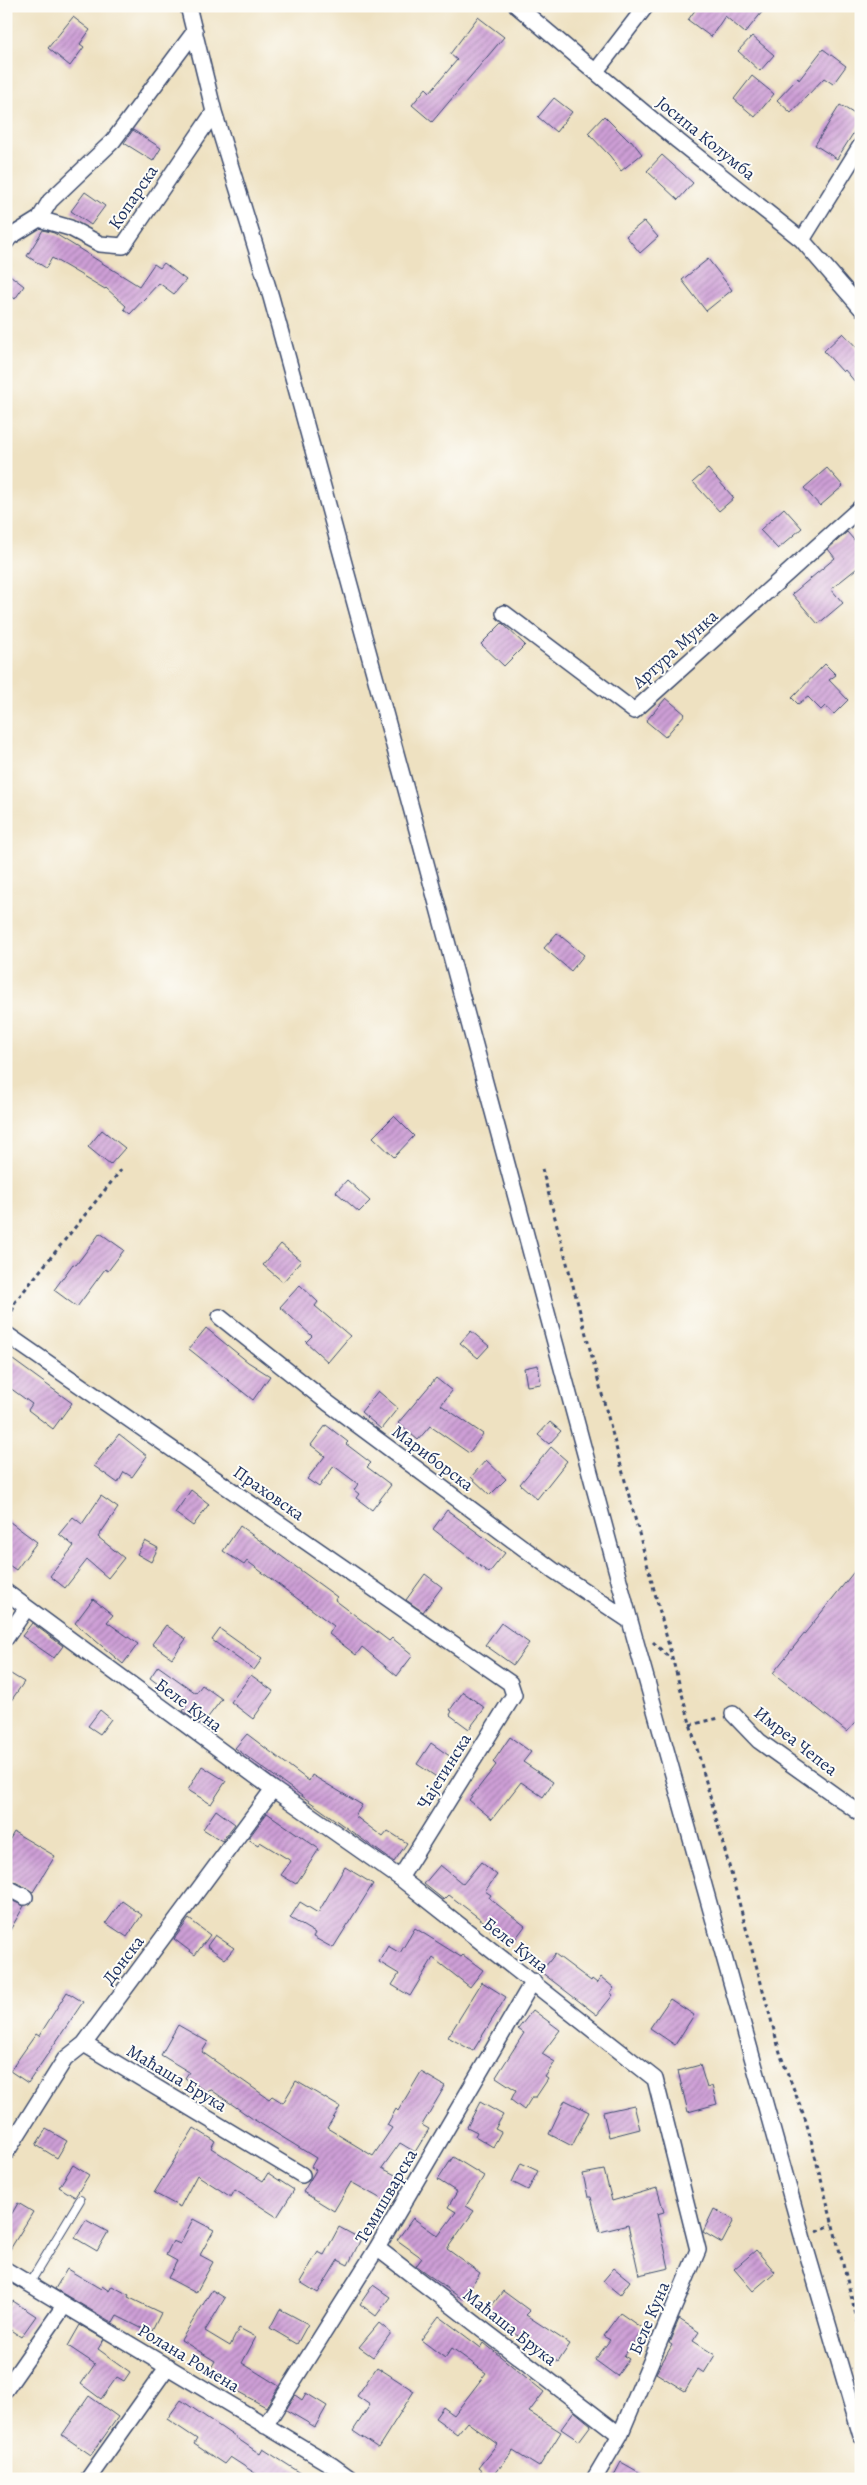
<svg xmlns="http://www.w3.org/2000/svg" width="867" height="2485" font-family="Alegreya,serif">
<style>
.building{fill:url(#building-hatch)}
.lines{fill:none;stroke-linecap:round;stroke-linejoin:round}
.service-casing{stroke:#3b4a6d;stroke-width:10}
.minor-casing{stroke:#3b4a6d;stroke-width:18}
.path{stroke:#3b4a6d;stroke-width:3;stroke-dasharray:4 4;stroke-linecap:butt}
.service{stroke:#fff;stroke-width:8}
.minor{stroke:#fff;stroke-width:15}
.labels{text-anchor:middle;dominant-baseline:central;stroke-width:4;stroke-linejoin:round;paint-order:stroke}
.street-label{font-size:18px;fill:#1b2f5e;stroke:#fdfcf7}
</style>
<defs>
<pattern id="building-hatch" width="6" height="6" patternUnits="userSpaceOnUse" patternTransform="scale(1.25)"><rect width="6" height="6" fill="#ce9fd6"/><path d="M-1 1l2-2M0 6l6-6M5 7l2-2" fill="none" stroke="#a682b1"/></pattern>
</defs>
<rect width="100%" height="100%" fill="#fdfcf7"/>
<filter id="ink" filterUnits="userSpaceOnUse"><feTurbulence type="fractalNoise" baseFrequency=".02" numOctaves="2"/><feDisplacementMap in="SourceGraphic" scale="10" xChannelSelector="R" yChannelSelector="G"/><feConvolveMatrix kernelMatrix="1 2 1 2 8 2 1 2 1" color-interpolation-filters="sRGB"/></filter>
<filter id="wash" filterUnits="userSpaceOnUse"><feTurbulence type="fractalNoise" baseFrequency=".0096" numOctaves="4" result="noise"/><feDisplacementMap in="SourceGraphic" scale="20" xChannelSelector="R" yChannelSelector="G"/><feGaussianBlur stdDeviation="1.12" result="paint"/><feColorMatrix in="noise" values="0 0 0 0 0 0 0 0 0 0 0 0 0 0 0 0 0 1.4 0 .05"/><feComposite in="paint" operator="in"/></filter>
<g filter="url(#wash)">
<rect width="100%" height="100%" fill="#eee1c1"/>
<g id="blocks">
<!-- building -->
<path class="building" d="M698 6H767L745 33 725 16 711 37 688 20Z
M73 17 90 30 80 44 84 47 70 66 48 48Z
M478 17 504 37 432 122 412 105 426 88 430 92 457 60 450 54Z
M752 36 774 55 760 71 738 51Z
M823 49 846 66 833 84 824 78 791 113 777 100 798 78 799 80Z
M752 76 774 94 755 117 734 99Z
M554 98 572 112 556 132 538 117Z
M840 105 861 118V121L837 159 815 145Z
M604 116 629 141 631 140 642 154 621 171 610 156 588 133Z
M133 130 161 148 153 161 124 143Z
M662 155 693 183 678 200 647 171Z
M85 192 105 206 91 225 71 211Z
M644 221 658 237 640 253 626 236Z
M43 230 54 233 139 286 154 264 160 268 164 263 186 280 174 294 159 283 130 314 124 309 126 306 106 288 105 289 52 258 46 268 27 256Z
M708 259 732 290 706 311 682 280Z
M6 272 24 286 15 299 6 292Z
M843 333 861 352V389L845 370 843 372 824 351Z
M827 468 843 486 820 506 804 488Z
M708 469 734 498 719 511 693 482Z
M784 508 802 528 778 549 760 530Z
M847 532 861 548V565L831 589 843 603 818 624 792 594 835 558 828 549Z
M502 623 525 645 504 666 481 644Z
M825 664 836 675 829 680 848 700 834 714 825 706 821 710 808 697 798 704 792 698Z
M666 698 685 714 665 737 646 721Z
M557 933 584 955 571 971 544 948Z
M394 1116 414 1136 394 1157 373 1137Z
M102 1130 125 1148 110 1165 88 1147Z
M347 1180 370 1201 359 1212 336 1192Z
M100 1233 124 1250 108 1271 105 1269 77 1307 54 1290 73 1264 76 1265Z
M281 1244 301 1261 283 1282 263 1265Z
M300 1285 318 1302 315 1306 350 1336 328 1362 306 1342 312 1336 280 1307Z
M206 1328 248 1362 270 1376 253 1400 189 1349Z
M471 1331 489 1346 478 1358 460 1343Z
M13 1360 72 1403 53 1429 28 1410 32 1404 6 1385V1370Z
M538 1365 541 1384 527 1386 524 1368Z
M436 1378 452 1391 441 1405 483 1434 469 1453 430 1426 418 1440 398 1423Z
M378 1391 398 1408 381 1429 361 1412Z
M550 1422 561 1431 549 1444 538 1435Z
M326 1425 348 1442 346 1444 371 1463 367 1467 391 1485 372 1510 356 1498 359 1494 354 1490 358 1484 334 1466 319 1487 307 1479 325 1456 311 1445Z
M119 1434 147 1456 132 1477 124 1472 118 1483 94 1466Z
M551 1447 567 1461 537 1499 520 1484Z
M486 1460 506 1479 490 1495 471 1477Z
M191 1490 209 1504 193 1526 175 1513Z
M101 1496 118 1508 98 1537 124 1558 108 1578 87 1560 65 1588 50 1576 74 1546 59 1534 73 1517 82 1524Z
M447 1510 505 1553 489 1573 433 1529Z
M6 1519 37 1542 16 1570 6 1563Z
M240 1526 337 1597 335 1600 389 1641 392 1638 413 1655 397 1676 362 1647 356 1655 329 1634 334 1626 247 1561 244 1565 223 1551Z
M145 1541 158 1548 151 1562 137 1554Z
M861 1563V1716L847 1732 773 1673Z
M425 1574 442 1587 423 1612 406 1600Z
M93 1599 113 1615 107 1622 138 1644 123 1664 75 1623Z
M32 1623 63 1646 54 1658 22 1636Z
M501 1623 529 1643 513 1665 485 1645Z
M166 1625 186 1639 172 1658 152 1644Z
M220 1629 262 1659 254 1670 212 1640Z
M158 1666 196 1693 202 1685 222 1699 202 1725 183 1711 187 1706 150 1678Z
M6 1671 24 1682 6 1708Z
M251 1675 273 1691 253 1719 231 1702Z
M463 1692 485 1708 469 1729 450 1715 452 1711 450 1710Z
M100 1710 111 1719 100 1734 88 1726Z
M247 1734 309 1781 312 1775 362 1805 355 1816 383 1837 388 1831 407 1843 394 1862 235 1748Z
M510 1737 531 1752 523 1762 553 1782 543 1797 521 1782 492 1819 469 1800 496 1765 493 1762Z
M431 1743 451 1757 438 1778 417 1764Z
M202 1766 226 1781 211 1804 188 1790Z
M216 1810 235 1824 222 1841 203 1829Z
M267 1813 319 1849 296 1884 281 1875 291 1861 260 1842 258 1845 248 1839Z
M14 1832 55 1856 33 1892 6 1878V1846Z
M481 1862 497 1875 485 1891 491 1895 489 1898 525 1926 510 1946 490 1930 492 1928 449 1895 444 1900 424 1884 440 1865 463 1884Z
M345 1867 373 1884 333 1948 313 1937 315 1933 290 1918 300 1902 318 1913Z
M6 1898 24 1906 6 1937Z
M122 1901 142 1915 127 1937 106 1923Z
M189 1919 210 1935 195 1955 174 1939Z
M415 1928 461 1957 463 1955 483 1970 470 1987 433 1958 410 1996 392 1985 399 1974 379 1962 388 1946 400 1953Z
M215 1935 234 1948 225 1959 207 1946Z
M555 1954 591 1981 592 1979 597 1983 601 1977 614 1988 610 1993 613 1995 597 2015 541 1972Z
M482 1982 506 1997 473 2051 448 2037Z
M67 1992 83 2002 28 2083 10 2071 36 2034 39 2036Z
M670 1999 694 2015 675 2045 650 2028Z
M533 2010 560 2030 542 2054 555 2062 545 2077 548 2079 536 2097H532L524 2110 511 2100 516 2090 496 2077 524 2033 518 2029Z
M178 2025 208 2042 202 2052 269 2099 272 2096 283 2103 296 2081 340 2107 327 2128 373 2156 392 2128 387 2125 396 2109 398 2111 421 2072 445 2086 422 2125 429 2129 415 2152 400 2143 382 2168 399 2177 385 2201 351 2182 334 2211 303 2192 316 2170 311 2167 316 2158 253 2119 210 2089 207 2092 185 2078 189 2072 161 2055Z
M700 2065 707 2088 712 2086 717 2104 688 2112 678 2071Z
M565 2100 589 2112 572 2146 549 2134Z
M480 2102 503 2115 495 2129 501 2132 493 2147 475 2136 477 2132 467 2127Z
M634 2105 640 2129 609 2137 603 2112Z
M194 2128 215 2141 211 2148 263 2181 268 2173 294 2190 277 2217 235 2190 231 2197 197 2175 180 2207 154 2193Z
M46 2129 67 2141 57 2158 36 2145Z
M453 2157 484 2176 466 2206 474 2211 447 2249 480 2273 462 2299 416 2266 422 2258 397 2240 413 2218 438 2236 456 2212 448 2207 457 2192 438 2180Z
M521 2163 538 2171 528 2190 512 2182Z
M73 2165 89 2175 75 2197 59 2187Z
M604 2170 612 2201 657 2188 664 2212 657 2214 669 2268 639 2275 628 2225 600 2232 591 2197H588L583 2174Z
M18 2203 33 2212 6 2256V2224Z
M714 2209 734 2220 722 2243 703 2232Z
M193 2219 214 2230 200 2255 213 2262 196 2293 168 2278 177 2261 166 2255 173 2241 180 2244Z
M86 2220 108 2232 97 2251 75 2238Z
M339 2227 361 2239 348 2265 338 2260 318 2293 300 2282 318 2252 324 2255Z
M756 2250 775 2272 753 2291 734 2269Z
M614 2268 630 2281 620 2295 603 2281Z
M67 2269 101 2289 102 2286 109 2291 112 2286 129 2295 128 2297 161 2313 151 2333 117 2316 113 2323 55 2289Z
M373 2285 390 2297 376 2316 360 2304Z
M212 2290 225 2298 205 2331 230 2346 239 2328 256 2337 242 2363 279 2386 266 2407 215 2379 217 2374 210 2370 215 2361 181 2340Z
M503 2291 530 2311 526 2315 570 2344 558 2362 498 2323 500 2322 487 2312Z
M13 2301 36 2316 21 2337 6 2327V2311Z
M280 2309 308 2324 297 2344 270 2328Z
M620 2313 643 2329 624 2356 629 2359 617 2376 595 2360 610 2340 603 2336Z
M439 2316 481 2348 484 2343 544 2392 529 2412 561 2432 539 2467 513 2451 491 2479 478 2468 497 2444 467 2422 457 2434 435 2418 443 2407 454 2415 486 2373 452 2348 445 2358 421 2340Z
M679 2319 699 2332 693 2341 715 2355 704 2373 698 2369 685 2391 656 2373 672 2345 669 2343Z
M379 2323 391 2333 373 2357 359 2347Z
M80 2325 104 2339 98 2349 130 2372 124 2381 117 2377 101 2399 81 2384 95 2364 68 2346Z
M377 2367 414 2391 378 2448 353 2431 370 2405 357 2396Z
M306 2393 327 2406 315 2427 286 2410 295 2395 302 2400Z
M89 2396 118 2417 91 2455 62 2435Z
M181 2400 260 2454 263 2449 310 2479H264L230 2457 224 2464 194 2444 197 2439 167 2419Z
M574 2411 591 2425 579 2441 561 2429Z
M621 2462 651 2479H612Z"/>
</g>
</g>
<g filter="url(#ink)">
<use href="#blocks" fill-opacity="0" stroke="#3b4a6d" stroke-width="1"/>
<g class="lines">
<defs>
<path id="service" d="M29 2284 80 2200"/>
<path id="minor" d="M188 6 214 112 271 297 416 826 630 1621 803 2239 861 2436
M517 6 678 141 802 240 861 308
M596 71 646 6
M39 219 50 201 113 141 195 31
M802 240 861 145
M6 242 10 237 39 219 70 228 100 244 123 246 214 112
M504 613 634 711 861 507
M220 1317 328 1403 553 1570 630 1621
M6 1334 510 1683 514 1695 400 1878
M6 1592 273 1789 400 1878 655 2079 698 2250 620 2435 594 2479
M6 1638 26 1609
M733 1714 759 1741 861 1814
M6 1887 25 1897
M84 2044 302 2175
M6 2153 65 2059 84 2044 273 1789
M377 2248 620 2435
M6 2270 333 2466 351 2479
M6 2389 64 2306
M265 2426 377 2248 533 1981
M88 2479 168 2366"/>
</defs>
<!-- service casing -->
<use href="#service" class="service-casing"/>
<!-- minor casing -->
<use href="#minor" class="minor-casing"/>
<!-- path -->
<path class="path" d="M542 1169 673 1661 781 2056 806 2121 861 2334
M10 1319 15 1302 121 1170
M653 1642 672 1660
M690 1725 719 1718
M817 2232 832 2224"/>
<!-- service -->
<use href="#service" class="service"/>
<!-- minor -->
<use href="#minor" class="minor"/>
</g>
</g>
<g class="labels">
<!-- street labels -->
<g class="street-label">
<text transform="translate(706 138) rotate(39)">Јосипа Колумба</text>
<text transform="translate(133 197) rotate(-56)">Копарска</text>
<text transform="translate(675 649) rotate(-42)">Артура Мунка</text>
<text transform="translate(433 1458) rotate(37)">Мариборска</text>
<text transform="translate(269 1493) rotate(35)">Праховска</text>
<text transform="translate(189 1705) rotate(36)">Беле Куна</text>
<text transform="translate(796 1741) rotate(38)">Имреа Чепеа</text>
<text transform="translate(444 1771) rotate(-58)">Чајетинска</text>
<text transform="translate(516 1945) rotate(38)">Беле Куна</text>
<text transform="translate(123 1960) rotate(-53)">Донска</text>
<text transform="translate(177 2078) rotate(31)">Маћаша Брука</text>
<text transform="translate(386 2196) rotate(-60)">Темишварска</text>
<text transform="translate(649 2318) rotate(-67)">Беле Куна</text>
<text transform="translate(510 2327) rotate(38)">Маћаша Брука</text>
<text transform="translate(189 2358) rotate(31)">Ролана Ромена</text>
</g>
</g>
<!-- margin -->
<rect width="867" height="2485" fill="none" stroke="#fdfcf7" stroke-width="25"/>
</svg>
